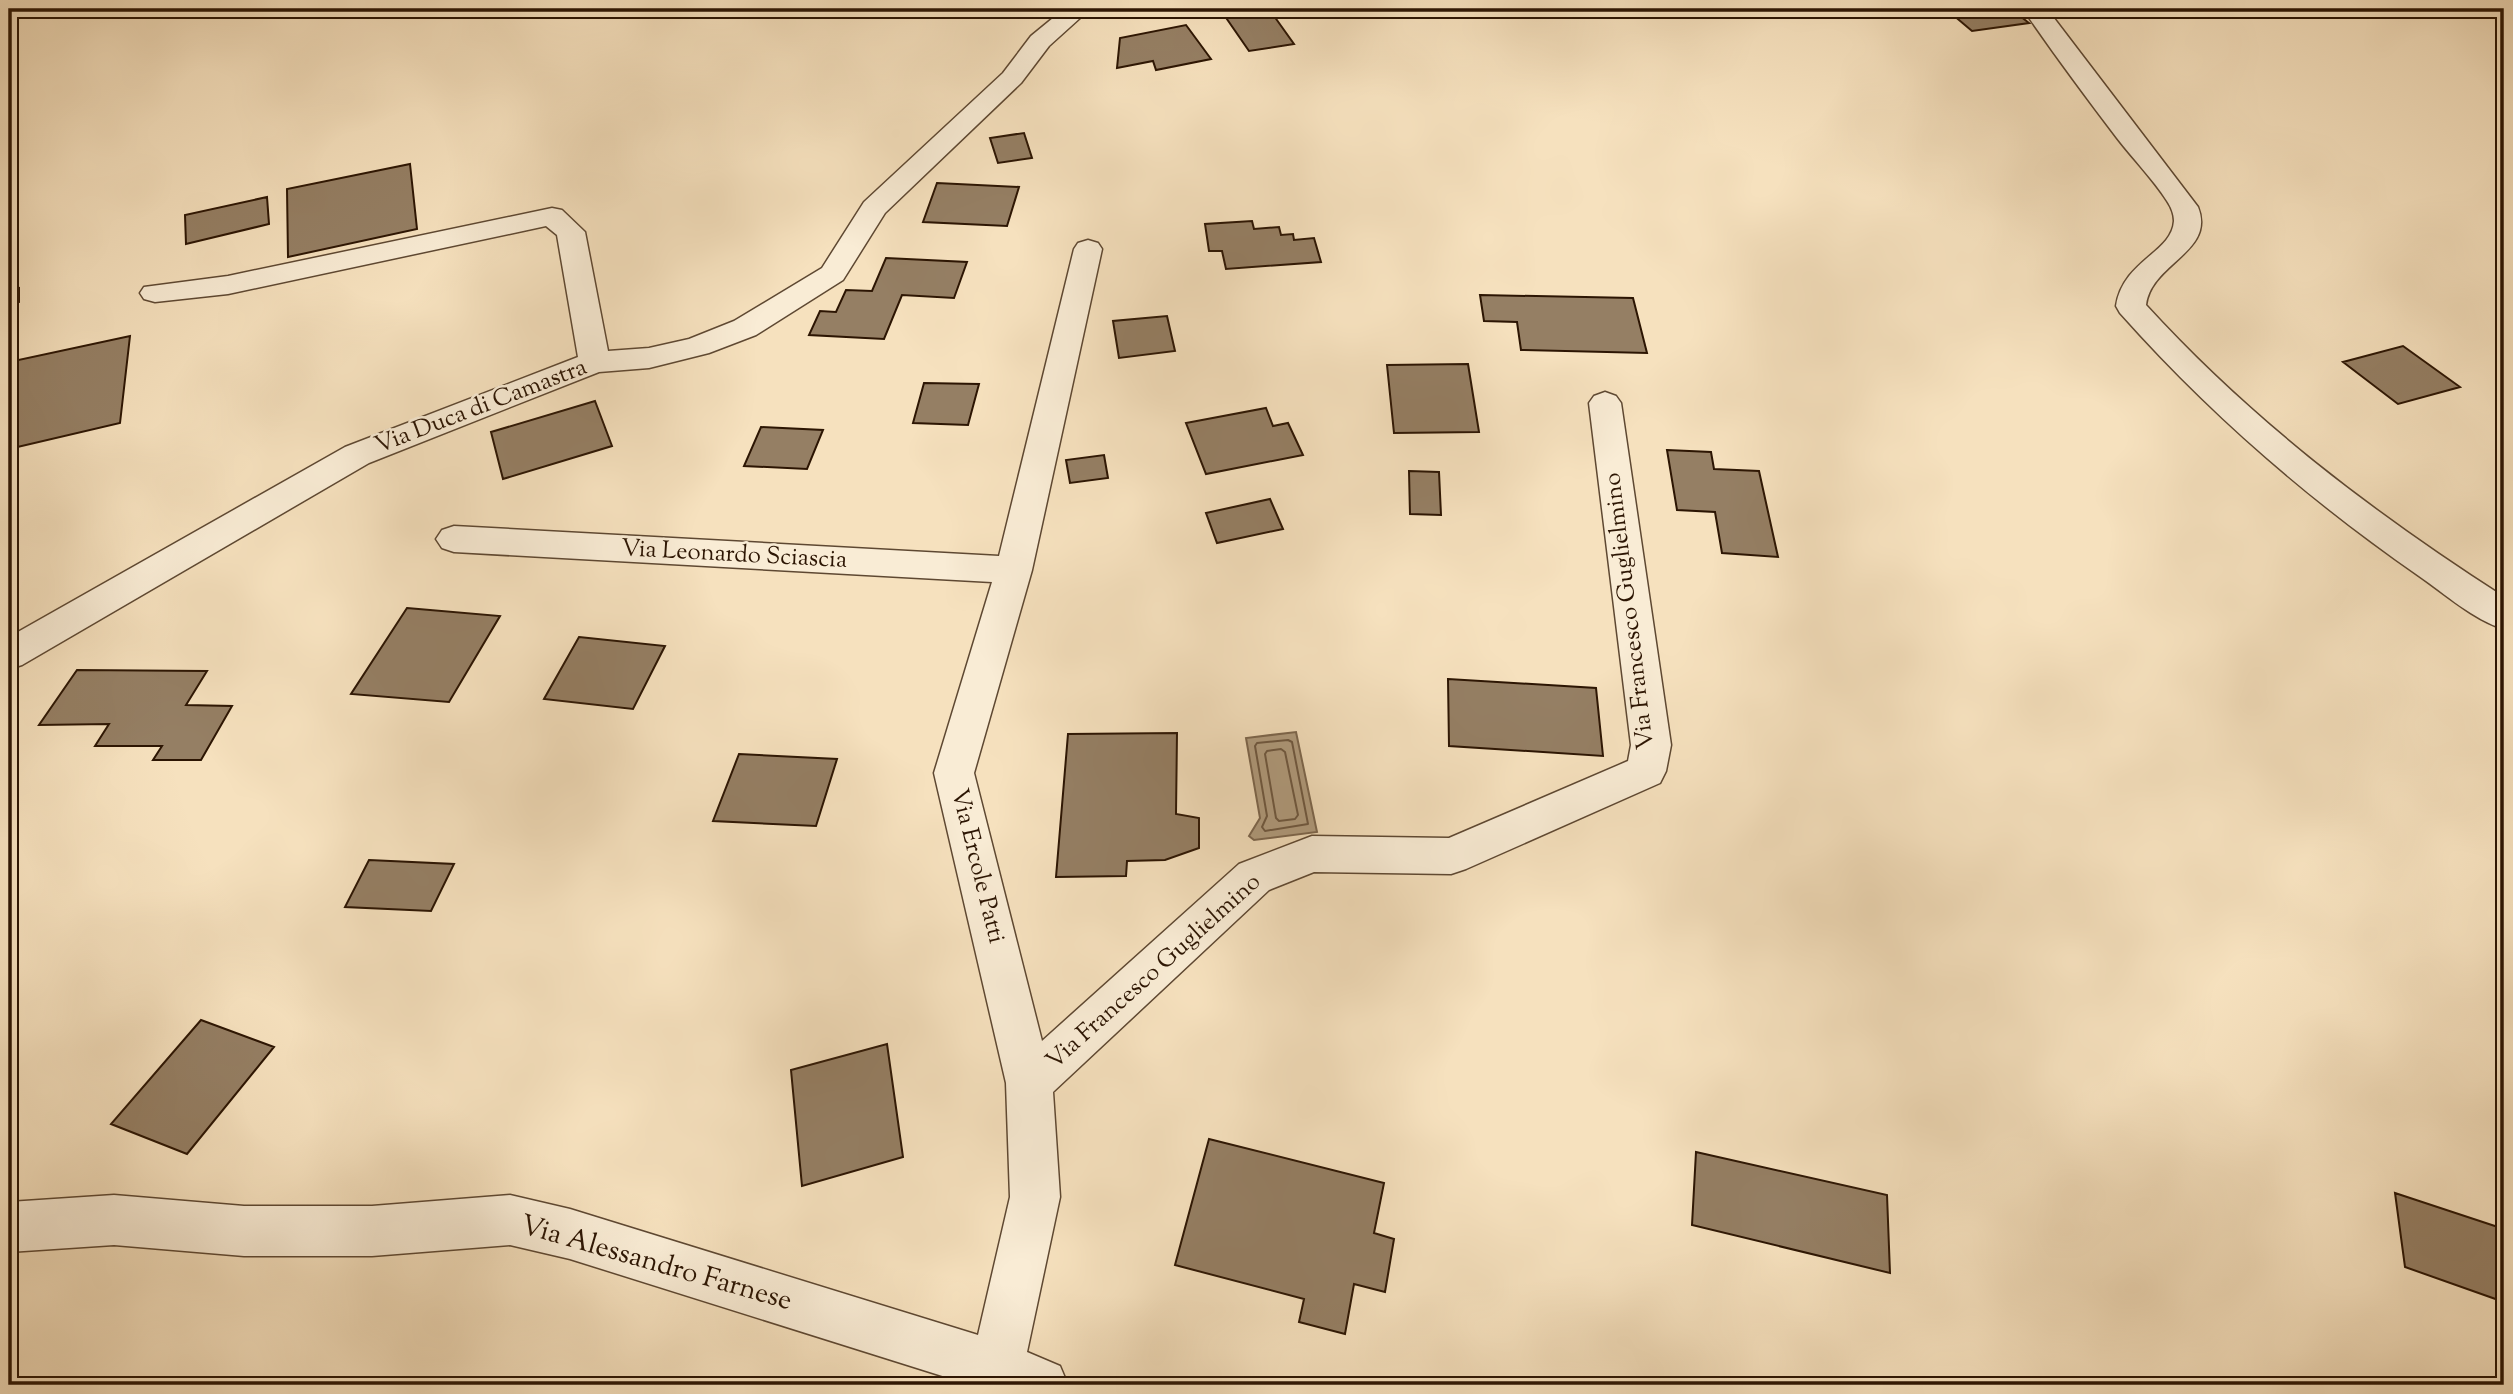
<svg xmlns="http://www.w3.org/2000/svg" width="2513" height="1394" font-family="'Sorts Mill Goudy',serif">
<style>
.water{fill:#b19c7e;stroke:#7c664d;stroke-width:2}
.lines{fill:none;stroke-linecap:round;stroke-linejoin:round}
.shore{stroke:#6e5840;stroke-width:2}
.building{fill:#957f64;stroke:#2c1503;stroke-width:2}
.street-casing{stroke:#5e4832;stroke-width:3}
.street{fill:#f9ecd5;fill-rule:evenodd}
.labels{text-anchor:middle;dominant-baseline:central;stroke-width:5;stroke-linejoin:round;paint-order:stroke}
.street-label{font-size:24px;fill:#2c1503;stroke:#f9ecd5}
.near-street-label{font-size:28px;fill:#2c1503;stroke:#f9ecd5}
</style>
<rect width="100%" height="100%" fill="#f6e1be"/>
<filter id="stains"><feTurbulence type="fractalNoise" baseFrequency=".00286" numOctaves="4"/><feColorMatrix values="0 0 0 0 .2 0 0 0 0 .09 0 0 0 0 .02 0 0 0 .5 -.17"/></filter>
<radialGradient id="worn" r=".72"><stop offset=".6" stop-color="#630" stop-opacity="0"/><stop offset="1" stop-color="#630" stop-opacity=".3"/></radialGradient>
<!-- water -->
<path class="water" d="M1296 732 1317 832 1254 840 1249 836 1260 818 1246 738Z"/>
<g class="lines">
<!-- shore -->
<path class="shore" d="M1288 740 1292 742 1308 824 1265 831 1262 827 1267 816 1255 746 1257 743Z
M1281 749 1285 752 1298 815 1295 819 1279 821 1276 818 1265 754 1267 751Z"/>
</g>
<!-- building -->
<path class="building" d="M1220 9H1269L1294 44 1249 51Z
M1946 9H2011L2029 23 1972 31Z
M1186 25 1211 59 1156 70 1153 61 1117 68 1120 38Z
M1024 133 1032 158 998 163 990 138Z
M410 164 417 229 288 257 287 189Z
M937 183 1019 187 1007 226 923 222Z
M267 197 269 224 186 244 185 215Z
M1252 221 1254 229 1279 227 1281 235 1293 234 1294 240 1314 238 1321 262 1226 269 1222 251H1209L1205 224Z
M886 258 967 262 954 298 902 295 884 339 809 335 820 311 836 312 846 290 872 291Z
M19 288V302L9 305V291Z
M1480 295 1633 298 1647 353 1521 350 1517 322 1484 321Z
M1167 316 1175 351 1119 358 1113 321Z
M130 336 120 423 9 449V362Z
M2403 346 2460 387 2398 404 2343 362Z
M1468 364 1479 432 1394 433 1387 365Z
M924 383 979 384 968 425 913 423Z
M595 401 612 446 503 479 491 432Z
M1266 408 1273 426 1288 423 1303 455 1206 474 1186 423Z
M761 427 823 430 807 469 744 466Z
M1667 450 1711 452 1714 469 1759 471 1778 557 1722 553 1715 512 1677 510Z
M1104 455 1108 478 1070 483 1066 460Z
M1409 471 1439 472 1441 515 1410 514Z
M1270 499 1283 529 1217 543 1206 513Z
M407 608 500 616 449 702 351 694Z
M579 637 665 646 633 709 544 699Z
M77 670 207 671 186 705 232 706 201 760H153L162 746H95L109 724 39 725Z
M1448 679 1596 688 1603 756 1449 746Z
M1177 733 1176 814 1199 818V848L1165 860 1127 861 1126 876 1056 877 1068 734Z
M739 754 837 759 816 826 713 821Z
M369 860 454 864 431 911 345 907Z
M201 1020 274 1047 187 1154 111 1124Z
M887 1044 903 1157 802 1186 791 1070Z
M1209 1139 1384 1183 1374 1233 1394 1239 1385 1292 1354 1284 1345 1334 1299 1322 1304 1299 1175 1265Z
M1696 1152 1887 1195 1890 1273 1692 1225Z
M2395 1193 2504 1229V1302L2405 1267Z"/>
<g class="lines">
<defs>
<path id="street" d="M1064 9H1090L1049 46 1021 83 885 213 843 280 756 335 709 353 649 368 599 372 369 463 22 665 9 669V637L345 447 578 357 557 235 546 226 228 294 155 302 144 299 140 293 144 287 228 276 552 208 562 210 585 232 608 351 649 348 689 339 734 321 822 268 864 202 1003 73 1031 36Z
M2023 9H2047L2198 207C2216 252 2151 263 2146 305 2251 420 2373 513 2504 597V629C2474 620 2445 594 2419 576 2308 499 2209 413 2120 313L2116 306C2123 260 2172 253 2174 221 2174 214 2171 207 2167 201 2153 179 2133 159 2117 138 2085 96 2053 53 2023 9Z
M1088 240 1098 243 1102 249 1032 570 974 773 1042 1041 1239 864 1312 836 1449 838 1628 761 1631 745 1589 403 1594 396 1605 392 1616 396 1621 403 1671 745 1666 771 1660 783 1466 869 1451 874 1314 872 1269 890 1053 1092 1060 1197 1027 1352 1060 1366 1068 1385H971L570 1259 510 1245 372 1256H244L114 1245 9 1252V1202L114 1195 244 1206H372L510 1195 570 1209 978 1335 1010 1197 1006 1083 934 773 992 582 454 552 442 548 436 539 442 530 454 526 999 556 1074 249 1078 243Z"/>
</defs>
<!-- street casing -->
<use href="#street" class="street-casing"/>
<!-- street -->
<use href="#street" class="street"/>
</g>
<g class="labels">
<!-- street labels -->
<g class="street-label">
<text transform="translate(481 407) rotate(-21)">Via Duca di Camastra</text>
<text transform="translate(734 555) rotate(3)">Via Leonardo Sciascia</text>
<text transform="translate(1630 611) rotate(-97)">Via Francesco Guglielmino</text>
<text transform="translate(977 866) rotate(76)">Via Ercole Patti</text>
<text transform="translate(1154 972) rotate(-42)">Via Francesco Guglielmino</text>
</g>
<!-- near-street labels -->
<g class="near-street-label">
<text transform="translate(656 1264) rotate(16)">Via Alessandro Farnese</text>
</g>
</g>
<!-- margin -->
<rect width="2513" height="1394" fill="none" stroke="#f6e1be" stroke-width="35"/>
<rect x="10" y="10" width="2492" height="1373" fill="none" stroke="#2c1503" stroke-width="3.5"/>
<rect x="18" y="18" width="2478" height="1359" fill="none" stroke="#2c1503" stroke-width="2"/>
<rect width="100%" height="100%" filter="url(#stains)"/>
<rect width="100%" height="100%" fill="url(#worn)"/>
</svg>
